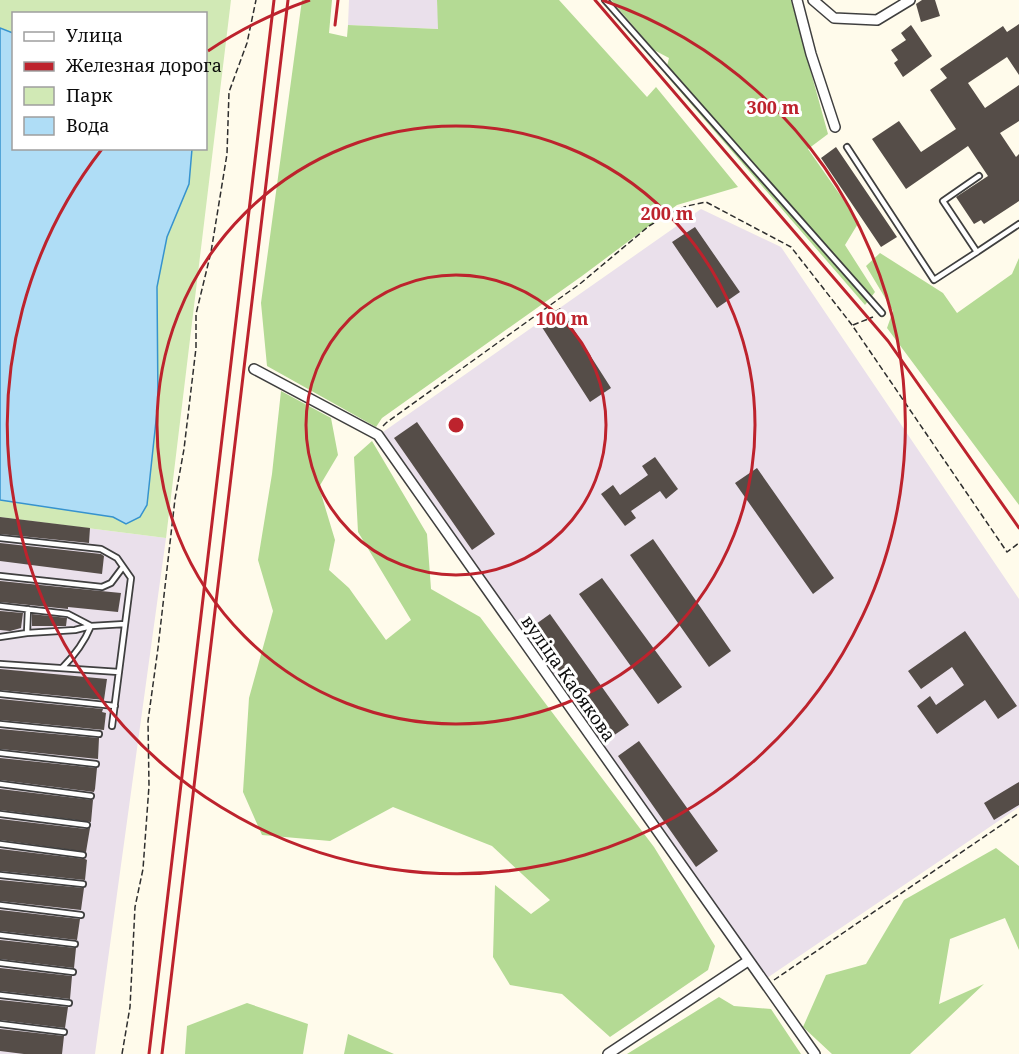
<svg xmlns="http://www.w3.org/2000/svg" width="1019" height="1054" font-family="'Noto Serif',serif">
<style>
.industrial{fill:#eae0eb}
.green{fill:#d1e9b5;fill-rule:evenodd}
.forest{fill:#b4da94}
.water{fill:#afddf6;stroke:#3693ce;stroke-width:1.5}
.building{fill:#554d48}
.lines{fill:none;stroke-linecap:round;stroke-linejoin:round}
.service-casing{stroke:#3f3f3f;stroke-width:8}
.minor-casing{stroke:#3f3f3f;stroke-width:12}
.path{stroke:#2e2e2e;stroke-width:1.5;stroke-dasharray:6 3;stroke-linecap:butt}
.service{stroke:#fff;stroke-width:4.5}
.minor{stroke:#fff;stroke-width:9}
.rail{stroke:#bd232d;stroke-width:3}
.ring{fill:none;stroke:#bd232d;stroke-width:3}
.labels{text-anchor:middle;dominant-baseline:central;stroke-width:6;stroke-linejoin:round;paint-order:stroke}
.street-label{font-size:18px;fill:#0c0c0c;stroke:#fff}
.centre{fill:#bd232d;stroke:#fff;stroke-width:3}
.ring-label{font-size:18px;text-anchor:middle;font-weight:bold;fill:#bd232d;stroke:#fff;stroke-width:6;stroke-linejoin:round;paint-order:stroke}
</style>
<rect width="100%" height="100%" fill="#fffbeb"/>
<!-- industrial -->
<path class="industrial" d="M349 0H437L439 29 348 25Z
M701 209 781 247 1019 599V807L767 978 383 432Z
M0 517 166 538 95 1054H0Z"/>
<!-- green -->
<path class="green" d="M0 0H231L166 538 0 517ZM14 14H206V148H14Z"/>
<!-- forest -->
<path class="forest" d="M302 0H332L329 33 347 37 348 25 438 29 437 0H559L647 97 656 87 738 187 677 205 582 276 382 418 376 427 267 366 261 303Z
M611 0H791L828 134 808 149 859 222 845 245 875 292 865 305 665 74 669 58 654 50Z
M880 253 943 293 957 313 1012 274 1019 258V505L887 328 893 311 866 266Z
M281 391 331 418 338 455 319 487 335 540 329 570 349 588 386 640 411 620 358 532 354 457 372 441 427 534 431 589 480 617 654 847 715 946 708 970 610 1037 562 994 510 985 493 957 495 885 531 914 550 900 492 846 393 807 330 841 262 835 243 792 249 698 273 611 258 560 272 474Z
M996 848 1019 866V950L1005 918 950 939 939 1004 984 984 910 1054H832L803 1027 826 975 866 964 904 900Z
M719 997 734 1006 771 1009 801 1054H627Z
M247 1003 308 1024 303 1054H185L187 1026Z
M348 1034 394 1054H344Z"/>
<!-- water -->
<path class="water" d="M0 28 13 33 14 148 192 149 189 184 167 237 157 287 158 402 147 505 140 517 126 524 113 517 0 500Z"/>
<!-- building -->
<path class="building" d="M922 0H935L940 16 921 22 916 4Z
M1019 24V75L1007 57 968 83 985 108 1019 85V121L1000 133 1016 157 1019 154V201L984 224 981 220 974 224 956 197 988 176 968 146 906 189 872 139 899 121 921 152 956 129 930 90 947 78 940 69 1003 26 1007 32Z
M911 25 932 56 903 77 894 63 898 60 891 50 906 40 901 33Z
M836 147 897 237 881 247 821 158Z
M695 227 740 292 717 308 672 242Z
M560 308 611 388 590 402 538 321Z
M417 422 495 534 472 550 394 438Z
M655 457 678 489 666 499 660 491 631 511 636 518 625 526 601 494 613 485 620 495 648 475 642 466Z
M757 468 834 578 813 594 735 483Z
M0 517 90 528 89 543 0 534Z
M653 539 731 651 709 667 630 555Z
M0 543 101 554 104 556 102 574 0 561Z
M602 578 682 687 658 704 579 594Z
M0 581 121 593 118 612 68 607V609L0 602Z
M0 611 23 613 21 628 10 631 0 630Z
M32 614 67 618 66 626H32Z
M550 614 629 725 607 740 529 629Z
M965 631 1017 706 998 719 985 700 937 734 917 706 930 696 936 705 964 685 952 667 921 689 908 671Z
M0 669 107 679 104 700 0 690Z
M0 699 103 709 102 712 106 713 104 730 0 720Z
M0 729 99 738 98 759 0 749Z
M639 741 718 851 696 867 618 756Z
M0 758 97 768 95 789 94 792 0 780Z
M1019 782V805L994 820 984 803Z
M0 789 93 800 91 822 0 810Z
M0 819 86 829 90 828 86 852 0 840Z
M0 849 85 859 87 860 85 880 0 871Z
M0 880 84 888 81 910 0 901Z
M0 910 80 919 77 940 0 931Z
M0 940 76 948 74 968 0 959Z
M0 968 72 976 70 999 0 991Z
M0 1000 68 1007 65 1028 0 1020Z
M0 1029 64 1036 62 1054H24L0 1051Z"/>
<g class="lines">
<defs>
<path id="service" d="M605 0 882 313
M847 147 934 280 977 252
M979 176 943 201 977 252 1019 224
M0 538 101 549 117 558 131 578 112 726
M0 576 102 587 111 583 123 567
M0 606 68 614 91 626C84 643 75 655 62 668
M27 633 28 609
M0 637 27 633 75 630 91 626 125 624
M0 664 119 672
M0 694 115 706
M0 724 99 734
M0 753 96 764
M0 784 91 796
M0 814 87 825
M0 844 83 855
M0 875 83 884
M0 905 81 915
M0 935 75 944
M0 963 73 972
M0 995 69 1003
M0 1024 64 1032"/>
<path id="minor" d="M797 0 811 54 835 127
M813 0 834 18 877 20 910 0
M254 369 378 435 815 1054
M608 1054 748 961"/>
</defs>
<!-- service casing -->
<use href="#service" class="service-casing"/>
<!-- minor casing -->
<use href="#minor" class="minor-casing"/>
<!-- path -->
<path class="path" d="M853 325 873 317
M383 426 386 423 581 283 649 226 670 213 687 206 706 202 791 247 852 325 1007 552 1019 543
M774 980 1019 813
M122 1054 130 1007 135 907 143 869 149 786 148 721 158 648 175 499 184 449 196 348V314L211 252 227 154 229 92 247 43 256 0"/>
<!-- service -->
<use href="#service" class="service"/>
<!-- minor -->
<use href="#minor" class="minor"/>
<!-- rail -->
<path class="rail" d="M595 0 888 341 1019 528
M335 25 338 0
M149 1054 274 0
M162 1054 288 0"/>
</g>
<!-- distance rings -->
<g class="ring">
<circle cx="456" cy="425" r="150"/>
<circle cx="456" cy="425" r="299"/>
<path d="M208 51A449 449 0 0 1 310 0M602 0A449 449 0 1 1 102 149"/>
</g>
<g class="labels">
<!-- street labels -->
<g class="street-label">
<text transform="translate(569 678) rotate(55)">вуліца Кабякова</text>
</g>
</g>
<circle cx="456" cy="425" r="9" class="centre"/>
<g class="ring-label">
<text x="773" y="114">300 m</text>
<text x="667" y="220">200 m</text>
<text x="562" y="325">100 m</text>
</g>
<!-- legend -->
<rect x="12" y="12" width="195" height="138" fill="#ffffff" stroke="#9e9e9e" stroke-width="1.5"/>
<rect x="24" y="32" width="30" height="9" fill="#ffffff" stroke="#9e9e9e" stroke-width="1.5"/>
<text x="66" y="42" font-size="18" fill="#0c0c0c">Улица</text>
<rect x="24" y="62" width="30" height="9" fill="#bd232d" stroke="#9e9e9e" stroke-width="1.5"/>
<text x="66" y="72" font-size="18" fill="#0c0c0c">Железная дорога</text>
<rect x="24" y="87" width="30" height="18" fill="#d1e9b5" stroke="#9e9e9e" stroke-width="1.5"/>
<text x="66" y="102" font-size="18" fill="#0c0c0c">Парк</text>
<rect x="24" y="117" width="30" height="18" fill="#afddf6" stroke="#9e9e9e" stroke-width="1.5"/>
<text x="66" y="132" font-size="18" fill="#0c0c0c">Вода</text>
</svg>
